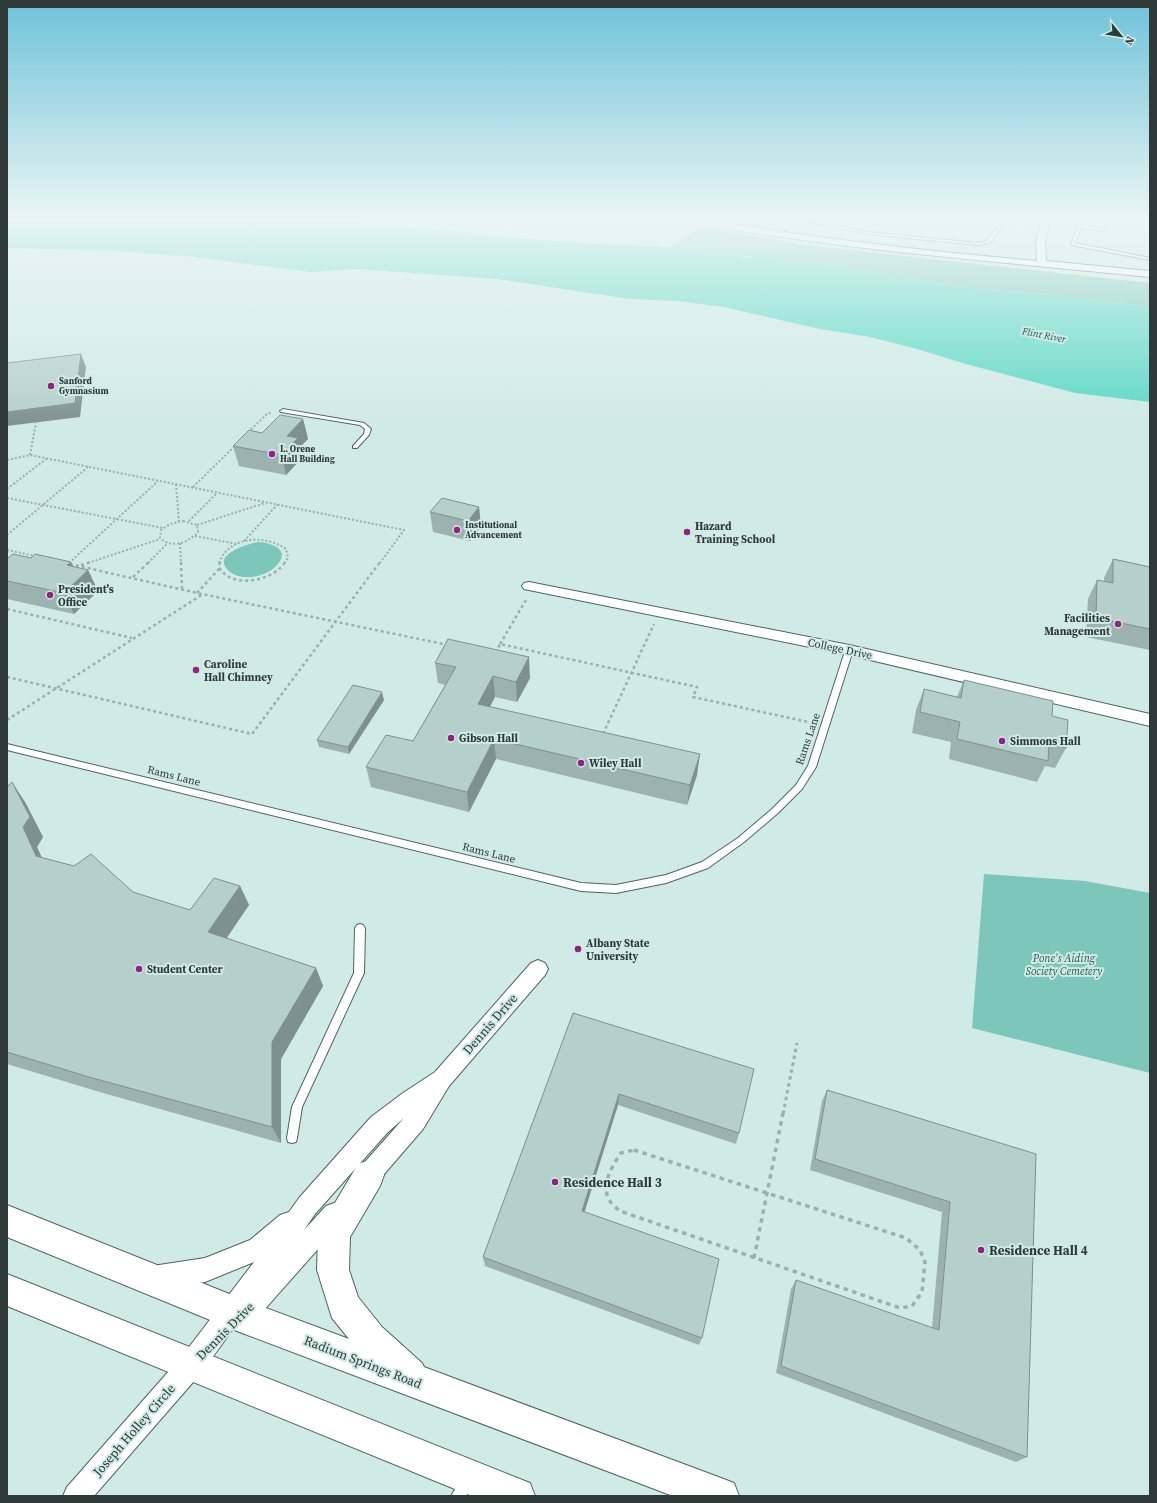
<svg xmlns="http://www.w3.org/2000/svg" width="1157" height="1503" font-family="'Source Serif 4',serif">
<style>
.green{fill:#7cc6ba}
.water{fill:#59d7c5}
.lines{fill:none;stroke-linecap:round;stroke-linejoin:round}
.lane-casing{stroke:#4d6561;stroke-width:2}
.street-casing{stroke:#4d6561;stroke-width:2}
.secondary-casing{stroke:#4d6561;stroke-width:2}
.path-far3{stroke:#9bb0ac;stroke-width:2;stroke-dasharray:2 2;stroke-linecap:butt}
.path-far2{stroke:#9bb0ac;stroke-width:2.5;stroke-dasharray:3 3;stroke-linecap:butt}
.path-far1{stroke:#9bb0ac;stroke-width:3;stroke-dasharray:3.5 3.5;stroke-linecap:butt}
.path{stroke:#9bb0ac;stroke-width:3.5;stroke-dasharray:4.5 4.5;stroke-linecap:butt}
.lane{fill:#fff;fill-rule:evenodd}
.street{fill:#fff;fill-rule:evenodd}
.secondary{fill:#fff;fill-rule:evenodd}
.wall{fill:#9cb2ae}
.shaded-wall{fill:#7f918d}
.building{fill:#b5cfca;stroke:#7f918d}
.poi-dot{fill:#902385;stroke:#d0eae5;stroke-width:1.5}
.labels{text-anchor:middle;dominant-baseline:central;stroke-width:4;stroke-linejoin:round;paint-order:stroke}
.far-poi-label{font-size:9px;font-weight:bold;fill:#2f3a38;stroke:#d0eae5;text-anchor:start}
.far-water-label{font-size:10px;font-style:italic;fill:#265a53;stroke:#d0eae5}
.poi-label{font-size:11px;font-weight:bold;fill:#2f3a38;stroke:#d0eae5;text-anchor:start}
.street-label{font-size:11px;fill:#2f3a38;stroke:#d0eae5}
.park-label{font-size:11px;font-style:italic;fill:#2a5f57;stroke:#d0eae5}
.near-street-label{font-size:13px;fill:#2f3a38;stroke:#d0eae5}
.near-poi-label{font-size:13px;font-weight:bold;fill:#2f3a38;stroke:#d0eae5;text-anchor:start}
</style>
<rect width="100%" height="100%" fill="#d0eae5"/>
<!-- green -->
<path class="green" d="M699 226 805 245 1150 283V307L1062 296 967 288 831 265 669 248Z
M259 542C272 543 291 550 277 565 267 577 241 582 229 571 210 555 249 543 259 542Z
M984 874 1085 881 1150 893V1073L972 1028Z"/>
<!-- water -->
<path class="water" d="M7 218H321L433 229 478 235 611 245 657 246 746 257 788 260 831 265 967 288 1062 296 1150 307V402L1075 393 966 364 917 349 870 337 820 329 724 307 678 301 630 299 497 279 357 269 310 272 194 257 114 251 7 248Z"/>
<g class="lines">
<defs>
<path id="lane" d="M792 218H800L867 232 978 243 987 241 1004 218H1008L990 243 978 245 867 234Z
M1099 218 1109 219 1105 231 1081 228 1075 243 1150 258V260L1071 245 1078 225 1102 228 1105 220Z
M283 409 364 423 371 429 369 435 357 448H353V446L364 434 365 429 360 425 281 412 280 411Z
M846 648H849L853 650 816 767 802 789 778 813 744 842 708 868 666 883 616 893 581 891 7 750V744L581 883 616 885 666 875 702 862 738 838 772 809 796 785 808 766Z
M360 924 363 925 365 928 364 973 302 1107 297 1138 296 1142 292 1143 288 1142 287 1138 292 1107 354 973 355 928 357 925Z
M467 1476 472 1478 474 1483 466 1496H451L462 1478Z"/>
<path id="street" d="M1042 218H1050L1045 241 1046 261 1150 271V277C1003 262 856 251 711 226L707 223 711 220C819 239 928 251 1037 261L1036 241Z
M529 582 849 645 1150 714V726L849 655 524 589 522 586 524 583Z
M538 960 545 963 548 969 545 975 449 1086 423 1129 373 1187 365 1190 357 1187 354 1179 357 1171 404 1118 387 1133 315 1214 304 1230 326 1206 334 1203 342 1206 345 1214 342 1222 248 1328 239 1331 233 1329 201 1373 94 1496H63L67 1487 183 1355 254 1262 205 1282 159 1289 151 1285 147 1277 151 1269 159 1265 205 1258 250 1240 280 1215 289 1212 299 1198 371 1117 403 1093 435 1072 531 963Z"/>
<path id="secondary" d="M369 1160 380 1164 384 1175 380 1186 350 1237 349 1270 358 1297 382 1327 422 1363 424 1367 721 1478 734 1483 739 1496H673L242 1333 7 1237V1205L242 1299 349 1339 332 1318 317 1270 318 1234 323 1223 358 1164Z
M7 1274 530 1483 535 1496H472L7 1306Z"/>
</defs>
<!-- lane casing -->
<use href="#lane" class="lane-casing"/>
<!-- street casing -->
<use href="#street" class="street-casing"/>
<!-- secondary casing -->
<use href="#secondary" class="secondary-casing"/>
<!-- path-far3 -->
<path class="path-far3" d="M248 432 268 413H271
M30 455 36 423
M7 460 30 455 404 530 380 563
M176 484 179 522
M193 487 235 446
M7 489 46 459
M7 498 163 528
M183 521 197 525 198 532C188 543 172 549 160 538L161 530 170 524Z
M189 521 217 493
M197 525 265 503
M7 535 88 467
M195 536 237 544
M244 541 277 505
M180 543 181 563
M7 550 35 556
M69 563 158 481
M88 563 160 539
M148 563 168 543
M219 563C229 535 267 535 286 549L288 557 285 563"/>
<!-- path-far2 -->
<path class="path-far2" d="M181 562 182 589
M220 562 219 567C231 590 274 581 285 562
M69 563 70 562
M70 564 197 593 448 645
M81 565 91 562
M133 577 149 562
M197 593 220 568
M7 609 132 638
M500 644 526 600
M496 653 500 644 697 687 693 697 813 723
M7 677 252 734 380 562
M7 720 203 594
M603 734 654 624"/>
<!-- path-far1 -->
<path class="path-far1" d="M783 1114 797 1043"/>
<!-- path -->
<path class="path" d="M634 1150 906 1238 920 1250 925 1262 922 1292 912 1306 900 1308 620 1211C616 1208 612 1204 609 1200 601 1184 612 1166 621 1153Z
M754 1258 783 1113"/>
<!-- lane -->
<use href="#lane" class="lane"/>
<!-- street -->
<use href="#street" class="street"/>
<!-- secondary -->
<use href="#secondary" class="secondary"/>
</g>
<!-- wall -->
<path class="wall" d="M303 419 308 439 300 447 302 458 286 475 239 466 233 446 262 433Z
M479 507 481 527 470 541 433 532 430 512Z
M7 559 73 567 88 570 98 591 74 614 7 599Z
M1113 559 1150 567V650L1086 637 1088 599 1097 580 1104 581V578Z
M435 663 530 678 517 702 495 697 490 707 697 775 687 805 496 759 469 812 371 787 366 767 413 741 445 685 438 683Z
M964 680 1052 716 1066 748 1055 768 1045 766 1037 782 949 759 951 742 912 733 916 710 924 689 957 697Z
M384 700 349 754 319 747 317 740Z
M7 787 25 802 43 837 37 847 41 857 133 892 190 910 240 886 249 905 226 938 316 968 323 986 281 1059V1143L103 1093 7 1064Z
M573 1013 739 1133 736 1144 618 1105 584 1212 702 1338 699 1345 485 1266 483 1257Z
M827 1090 1036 1154 1027 1457 1016 1462 776 1373 791 1289 796 1280 932 1328 942 1212 810 1170 822 1101Z"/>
<!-- shaded-wall -->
<path class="shaded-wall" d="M81 354 86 367 80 417 7 426V412Z
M303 419 308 439 300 447 302 458 286 475 282 455 287 436Z
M479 507 481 527 470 541 468 521Z
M71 562 79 579 88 570 98 591 74 614 64 593 67 565Z
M529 657 530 678 517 702 516 682Z
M493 676 495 697 480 724 478 704Z
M382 692 384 700 349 754 348 747Z
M494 739 496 759 469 812 467 792Z
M700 754 697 775 687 805 690 785Z
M12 782 25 802 43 837 37 847 50 875 36 856 23 827Z
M240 886 249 905 218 951 208 932Z
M316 968 323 986 281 1059V1143L272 1127V1042Z
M619 1094 618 1105 582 1220V1211Z"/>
<!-- building -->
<path class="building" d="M81 354 75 403 7 412V363Z
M280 415 303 419 287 436 298 438 282 455 233 446 249 430 262 433Z
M442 498 479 507 468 521 430 512Z
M13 554 31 558 35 554 71 562 67 565 88 570 64 593 7 581V559Z
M1113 559 1150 567V629L1096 618 1097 580 1113 583Z
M448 639 529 657 516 682 493 676 478 704 700 754 690 785 494 739 467 792 366 767 386 735 413 741 456 667 435 663Z
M964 680 1053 701 1052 716 1068 720 1066 748 1049 744 1048 761 957 739 960 722 920 712 924 689 961 698Z
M353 685 382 692 348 747 317 740Z
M12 782 30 817 23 827 36 856 74 866 91 854 133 892 190 910 214 878 240 886 208 932 316 968 272 1042V1127L89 1077 7 1052V787Z
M573 1013 754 1069 739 1133 619 1094 582 1211 719 1259 702 1338 483 1257Z
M827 1090 1036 1154 1027 1457 781 1366 796 1280 939 1330 950 1202 815 1159Z"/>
<!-- sky -->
<linearGradient id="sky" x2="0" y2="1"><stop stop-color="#6fc2da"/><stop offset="0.51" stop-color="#eaf6f3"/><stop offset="1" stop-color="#eaf6f3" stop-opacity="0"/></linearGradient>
<rect width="1157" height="428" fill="url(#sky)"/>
<!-- markers -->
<g class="poi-dot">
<circle cx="51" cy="386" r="4"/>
<circle cx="272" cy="454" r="4"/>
<circle cx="457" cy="530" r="4"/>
<circle cx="687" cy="532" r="4"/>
<circle cx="50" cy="595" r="4"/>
<circle cx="1118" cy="624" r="4"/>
<circle cx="196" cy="670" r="4"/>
<circle cx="451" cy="738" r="4"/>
<circle cx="1002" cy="741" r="4"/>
<circle cx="581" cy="763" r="4"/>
<circle cx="578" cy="949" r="4"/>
<circle cx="139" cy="969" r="4"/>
<circle cx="555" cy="1182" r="4"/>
<circle cx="981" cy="1250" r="4"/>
</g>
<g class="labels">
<!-- far-poi labels -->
<g class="far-poi-label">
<text x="59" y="381">Sanford<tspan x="59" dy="10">Gymnasium</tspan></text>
<text x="280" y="449">L. Orene<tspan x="280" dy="10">Hall Building</tspan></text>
<text x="465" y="525">Institutional<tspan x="465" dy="10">Advancement</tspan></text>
</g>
<!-- far-water labels -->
<g class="far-water-label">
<text transform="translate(1044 335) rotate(11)">Flint River</text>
</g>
<!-- poi labels -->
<g class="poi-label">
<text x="695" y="526">Hazard<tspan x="695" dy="13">Training School</tspan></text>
<text x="58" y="589">President's<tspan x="58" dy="13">Office</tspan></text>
<text x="1110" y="618" text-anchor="end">Facilities<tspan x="1110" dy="13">Management</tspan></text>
<text x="204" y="664">Caroline<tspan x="204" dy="13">Hall Chimney</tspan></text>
<text x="459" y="738">Gibson Hall</text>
<text x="1010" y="741">Simmons Hall</text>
<text x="589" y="763">Wiley Hall</text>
<text x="586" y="943">Albany State<tspan x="586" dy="13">University</tspan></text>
<text x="147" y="969">Student Center</text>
</g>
<!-- street labels -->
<g class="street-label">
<text transform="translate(840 649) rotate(12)">College Drive</text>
<text transform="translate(808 739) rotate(-71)">Rams Lane</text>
<text transform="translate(174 776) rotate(14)">Rams Lane</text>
<text transform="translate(489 853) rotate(14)">Rams Lane</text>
</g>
<!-- park labels -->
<g class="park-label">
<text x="1064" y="958">Pone's Aiding<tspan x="1064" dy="13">Society Cemetery</tspan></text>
</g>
<!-- near-street labels -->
<g class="near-street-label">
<text transform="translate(490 1024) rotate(-49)">Dennis Drive</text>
<text transform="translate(225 1331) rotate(-45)">Dennis Drive</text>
<text transform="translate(363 1362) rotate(21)">Radium Springs Road</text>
<text transform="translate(134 1430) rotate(-49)">Joseph Holley Circle</text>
</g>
<!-- near-poi labels -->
<g class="near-poi-label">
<text x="563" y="1182">Residence Hall 3</text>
<text x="989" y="1250">Residence Hall 4</text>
</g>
</g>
<!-- border -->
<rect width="1157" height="1503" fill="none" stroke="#2f3a38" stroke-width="16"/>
<!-- north arrow -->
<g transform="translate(1121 36) rotate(120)" stroke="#d0eae5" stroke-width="3" paint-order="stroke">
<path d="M0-3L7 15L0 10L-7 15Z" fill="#2f3a38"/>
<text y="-6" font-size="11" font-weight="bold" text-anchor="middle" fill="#2f3a38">N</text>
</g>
</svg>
